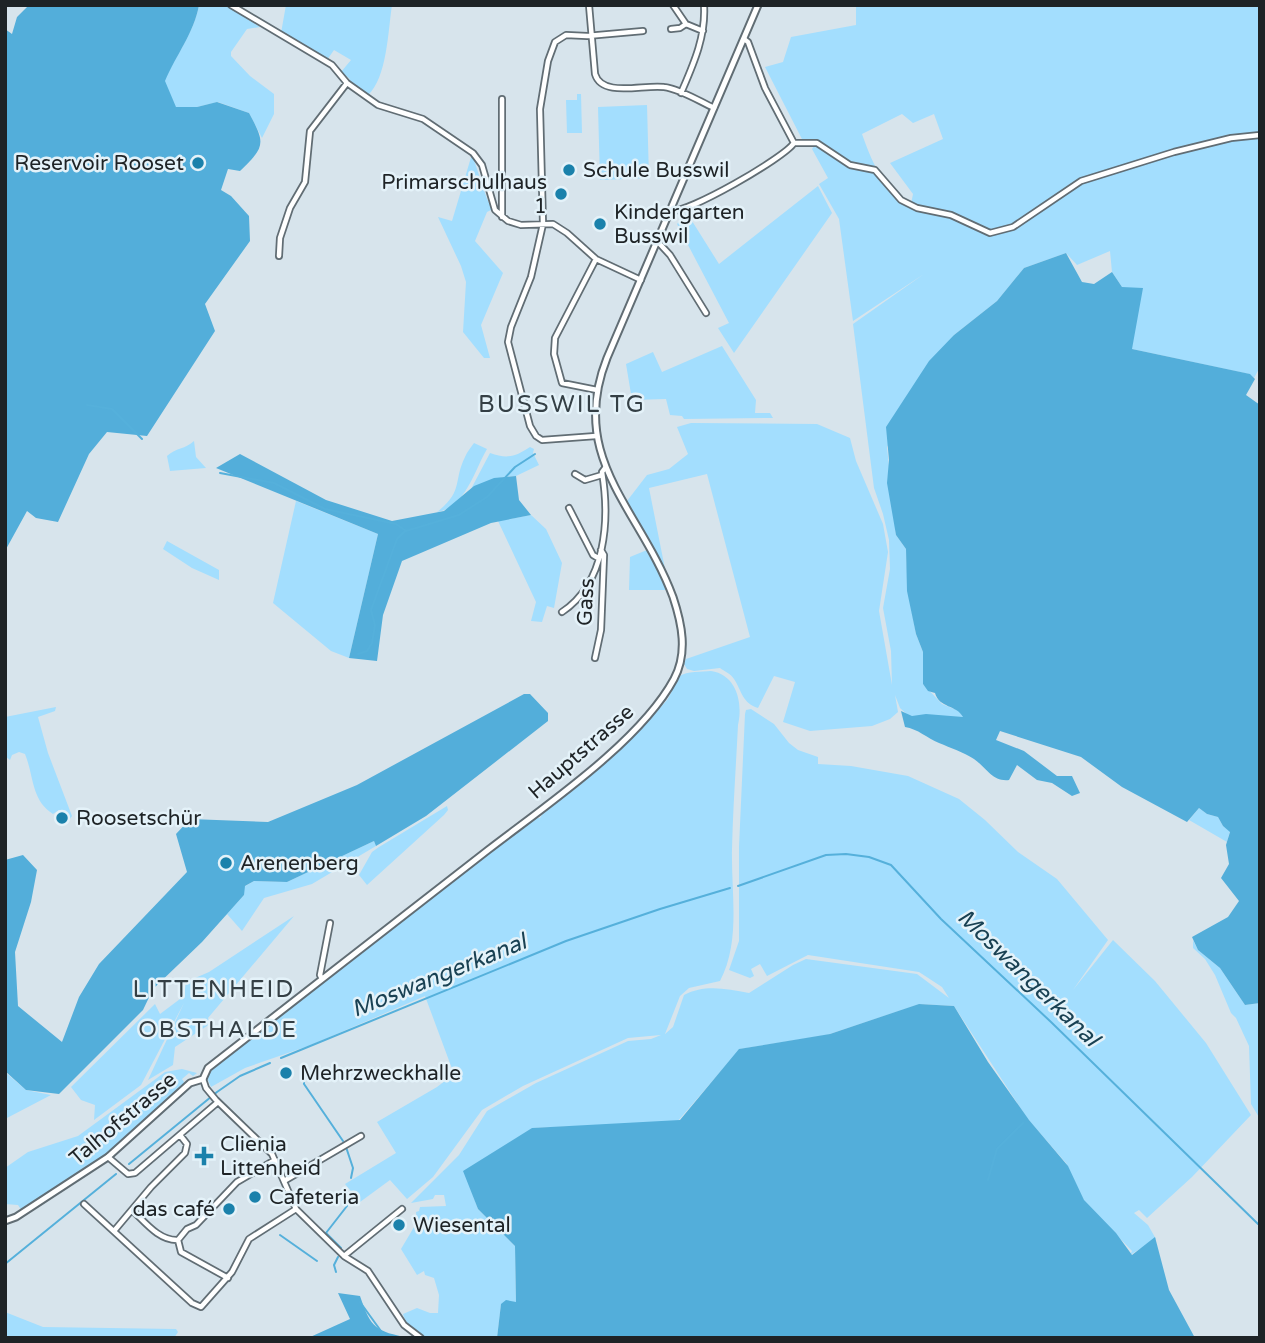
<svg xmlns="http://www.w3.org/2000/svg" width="1265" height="1343" font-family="'Varela Round',sans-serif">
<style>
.green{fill:#a3defe;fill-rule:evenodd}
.forest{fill:#53aeda}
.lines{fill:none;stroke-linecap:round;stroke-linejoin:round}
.stream{stroke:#55b0db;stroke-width:2}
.minor-casing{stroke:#616d74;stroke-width:8}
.tertiary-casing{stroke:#616d74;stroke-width:9}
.minor{stroke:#fff;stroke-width:4.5}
.tertiary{stroke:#fff;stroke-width:5}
.poi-dot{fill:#1a81ab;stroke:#e4f2f9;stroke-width:2.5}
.labels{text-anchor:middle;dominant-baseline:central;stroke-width:5;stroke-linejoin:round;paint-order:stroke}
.poi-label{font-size:21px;fill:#1e2326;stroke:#e4f2f9;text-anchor:start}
.street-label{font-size:21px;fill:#1e2326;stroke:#e4f2f9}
.water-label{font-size:23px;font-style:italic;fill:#194153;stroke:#e4f2f9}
.neighbourhood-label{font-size:23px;letter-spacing:2px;fill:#343f45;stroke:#e4f2f9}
.quarter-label{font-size:24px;letter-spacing:2px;fill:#343f45;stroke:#e4f2f9}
</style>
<rect width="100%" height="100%" fill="#d7e4ec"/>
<!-- green -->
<path class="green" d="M199 5H226L260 27 247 29 231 52V56L250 76 274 94V114L262 138 249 113 218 102 197 107 176 108 164 81C176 55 194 33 199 5Z
M286 5H392C388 31 387 78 368 95L348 81 350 79 341 72 351 60 334 50 327 60 281 33Z
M856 5H1260V367L1254 378 1249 374 1132 349 1122 287 1112 272 1110 251 1077 265 1066 253 1024 268 997 301 954 335 887 447 896 535 906 549 908 591 916 634 923 652V684L942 704 959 711 965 719 910 717 900 708 895 695 898 712 890 719 872 726 810 731 783 722 795 682 774 676 758 708C742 703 742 691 734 679 731 674 724 671 720 668L694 671 687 669 684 664 686 659 750 637 707 474 649 488 666 574 627 501 647 475 669 469 688 454 677 427 691 423 817 424 850 438 856 461 883 524 888 552 879 611 892 685 891 651 883 608 890 569 889 540 883 514 874 488 853 324 924 274 853 321 839 219 819 184 828 178 812 149 816 143H804L765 67 783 62 791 37 856 25ZM902 114 913 123 934 114 943 139 890 163 913 194 911 204C880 178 876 173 862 134Z
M577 94H581L582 133H567L566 100H577Z
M647 105 649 178 600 180 598 107Z
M472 154 487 199 493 209 487 212 475 241 503 273 481 325 490 358H484L463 332 466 282 461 266 438 217 452 221Z
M818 186 832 213 734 353 718 328 729 323 677 224 687 213 719 264Z
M722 346 756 400 755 413H770L773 418 684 419 682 416 670 415 666 399 632 400 626 364 653 352 662 372Z
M194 441 196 457 206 468 170 471 167 456C175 448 186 449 194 441Z
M474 443 487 449C474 471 466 507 437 512 464 491 453 481 465 457 467 452 471 447 474 443Z
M530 447 534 449 533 453 539 465 516 476 503 477 471 489 490 453C507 459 515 457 530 447Z
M296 501 378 534 349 658 331 651 273 603Z
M531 515 546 529 562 563 554 608 547 606 542 622 531 621 536 602 498 521Z
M167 541 219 570V580L192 568 163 549Z
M647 550 667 590H629L630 557Z
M711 671C737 675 743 703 738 725 736 766 733 807 732 849 731 893 741 941 720 981L689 988 680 996 665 1034 673 1027 684 995C705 984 726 989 749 993L793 965 806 959 917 974 949 998 942 987 919 972 808 955 767 976 760 964 751 969 754 976 750 978 729 970 739 941V847L745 714 746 710 751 709 774 724 789 743 798 750 818 757V764L851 766 908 776 959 799 985 820 1018 852 1057 879 1108 940 1073 990 1113 940 1155 981 1206 1043 1251 1115 1192 1177 1147 1218 1139 1210 1134 1213 1148 1225 1156 1239 1130 1255 1132 1251 1084 1201 1066 1163 1027 1118 954 1006 920 1004 827 1035 740 1049 677 1122 533 1128 464 1171 478 1209 515 1246 516 1303 501 1304 497 1338H424C414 1332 406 1325 403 1314L417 1308 430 1313H438L439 1295 434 1278 425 1275 424 1271 417 1275 401 1249 417 1222 416 1212 419 1211 420 1207 446 1206 444 1195H435L433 1199 411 1203 459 1155 487 1111 536 1083 628 1041 651 1039 661 1035 628 1038 523 1086 482 1110 433 1177 407 1199 390 1180 360 1202 345 1184 396 1153 377 1122 437 1087 454 1074 425 996 311 1045 245 1068 211 1087 207 1078 212 1068 276 1019 309 991 535 818H540L543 813C588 781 631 742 667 700 672 693 674 683 680 676 686 671 703 672 711 671Z
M56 707 55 711 38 717 48 753 72 816 70 819 59 810 53 814C31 800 34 776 25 754L19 752 12 755 10 760 5 756V717Z
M447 806 448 810 444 815 367 885 359 875 372 852 379 847Z
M1199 808 1207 814 1218 817 1223 826 1230 831 1227 842 1189 820Z
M374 841 376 846 312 884 264 898 242 931 227 914 244 895V887L254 881 287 882Z
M294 916 208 1018 210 1024 175 1047 173 1065 148 1080 184 1003 141 1085 94 1120 95 1105 81 1100 71 1087 155 1004 160 1014 184 996 186 982 209 972Z
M1193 940 1198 950 1220 968 1245 1005 1260 1003V1119L1251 1104 1249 1046 1236 1018 1231 1013 1215 975 1205 959 1193 948Z
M182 1069 197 1073 193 1076 189 1073 182 1079 184 1082 182 1088 115 1149 22 1211 18 1205 5 1204V1168L28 1152 78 1136 157 1078 165 1072Z
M5 1072 26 1090 51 1095 5 1119Z
M5 1312 43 1327 176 1329 178 1332 174 1338H5Z"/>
<!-- forest -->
<path class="forest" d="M29 5H199C194 33 176 55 165 81L176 107H197L217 102 249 113C265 143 266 146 240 171L228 169 221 190 231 196 249 216 250 241 205 304 215 331 147 436 107 432 89 454 58 522 36 518 27 511 5 551V29L12 34 17 17Z
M1066 253 1082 282 1094 284 1112 272 1122 287 1143 288 1132 349 1250 374 1255 379 1246 395 1260 405V1003L1245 1005 1220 968 1198 950 1192 937 1228 917 1239 901 1221 878 1229 864 1226 845 1230 832 1223 826 1218 817 1207 814 1199 808 1187 822 1122 787 1081 757 1000 731 996 740 1024 751 1057 776H1072L1080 793 1072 796 1052 783 1037 780 1017 765 1009 780C992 782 986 767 974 759 963 752 951 748 939 743 927 738 918 729 905 727L901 711 912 716 926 714 963 717C957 705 939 708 935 693L928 691 923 684V652L916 634 907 591 906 549 896 535 887 483 889 460 886 427 929 361 954 335 997 301 1024 268Z
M240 454 326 500 392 521 444 511 474 486 494 478 516 476 519 500 531 515 491 523 402 561 383 615 377 661 349 658 378 534 216 468Z
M524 694H530L548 713V721L426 816 376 846 374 841 287 882 254 881 245 886 244 895 202 942 153 989 143 1010 59 1094 26 1090 5 1071V860L23 855 37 870 31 902 15 952 18 1006 62 1042 79 997 99 964 187 872 176 834 190 819 268 822 357 785Z
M919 1004 954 1006 988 1062 1029 1120 1068 1166 1084 1200 1116 1233 1132 1255 1155 1237 1169 1290 1195 1338H497L501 1304 506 1300 516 1302 515 1246 478 1209 463 1171 532 1128 680 1120 739 1049 830 1034Z
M338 1293 360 1296C371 1329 376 1331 409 1338H308L350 1319Z"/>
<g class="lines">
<!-- stream -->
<path class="stream" d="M87 405 112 409 142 439
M220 473 274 483 325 509 396 524 406 531 459 515 487 497 515 467 535 454
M358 654 367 651 372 643 375 625 371 610 397 539 405 531
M738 886 826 855 846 854 869 857 891 865 941 919 1051 1022 1258 1224
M281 1058 566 941 660 909 730 888
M304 1069V1084L343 1141
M346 1147 353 1168 351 1178
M129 1164 217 1092 240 1076 270 1063
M988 1180 997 1149 1023 1123
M280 1235 317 1261
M341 1248 326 1233 347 1206V1192
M5 1264 116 1174
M336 1272 334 1265 338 1257
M360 1302 386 1338"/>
<defs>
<path id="minor" d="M231 5 332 65 347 83 378 105 423 119 473 153 482 165 495 210 508 221 521 225 553 224 567 233 596 259 641 280
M589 5 595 74C602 98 644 84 664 87 680 89 699 101 714 108
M673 5 686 24 703 31
M671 29 680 28 686 24
M681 93C693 65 706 37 704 5
M502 99V217
M794 143H817L850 165 875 170 901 200 917 208 951 215 990 233 1013 227 1081 181 1174 152 1231 138 1260 135
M670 211C687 214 784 158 794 143L765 88 748 42 744 39
M657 241 670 255 706 313
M279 256 280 238 290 208 305 182 310 131 347 83
M596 259 555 338 554 354 562 383 597 390
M596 436 542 440 536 436 530 426 508 342 511 327 531 277 543 224 540 109 548 61 555 42 566 35 587 36 643 31
M575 474 585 480 602 475
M569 508 593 555 598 558
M562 612C606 583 610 520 602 472L605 468
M595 658 601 630 604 555 601 550
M322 979 320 975 330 923
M203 1079 206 1088 216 1100 272 1154 296 1209 344 1256 368 1271 404 1325 421 1338
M108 1157 128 1174 135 1173 218 1102
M284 1181 361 1136
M84 1204 192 1303 201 1307 232 1272 249 1239 296 1209
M132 1210C145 1222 159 1241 178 1240
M114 1231 151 1187 185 1153 187 1144 180 1135
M344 1256 402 1209
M228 1278 181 1252 178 1240 187 1229 196 1225 237 1182 275 1160"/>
<path id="tertiary" d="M5 1221 16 1217 108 1157 190 1083 203 1079 208 1068C301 995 395 923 488 850 545 806 640 742 674 679 688 653 682 624 673 597 641 510 567 459 607 358L758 5"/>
</defs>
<!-- minor casing -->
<use href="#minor" class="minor-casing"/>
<!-- tertiary casing -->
<use href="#tertiary" class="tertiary-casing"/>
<!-- minor -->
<use href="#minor" class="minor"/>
<!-- tertiary -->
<use href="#tertiary" class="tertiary"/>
</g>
<!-- markers -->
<g class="poi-dot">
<circle cx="198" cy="163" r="7"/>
<circle cx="569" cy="170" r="7"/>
<circle cx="561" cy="194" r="7"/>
<circle cx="600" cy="224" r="7"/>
<circle cx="62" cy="818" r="7"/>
<circle cx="226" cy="863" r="7"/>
<circle cx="286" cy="1073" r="7"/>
<path d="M200.5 1145.5h7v7h7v7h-7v7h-7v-7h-7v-7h7z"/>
<circle cx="255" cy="1197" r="7"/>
<circle cx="229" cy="1209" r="7"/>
<circle cx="399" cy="1225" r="7"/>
</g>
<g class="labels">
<!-- poi labels -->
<g class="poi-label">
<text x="184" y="163" text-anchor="end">Reservoir Rooset</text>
<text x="583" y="170">Schule Busswil</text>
<text x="547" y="182" text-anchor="end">Primarschulhaus<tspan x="547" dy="24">1</tspan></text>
<text x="614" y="212">Kindergarten<tspan x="614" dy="24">Busswil</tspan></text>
<text x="76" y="818">Roosetschür</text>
<text x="240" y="863">Arenenberg</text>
<text x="300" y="1073">Mehrzweckhalle</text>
<text x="220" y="1144">Clienia<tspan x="220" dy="24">Littenheid</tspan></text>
<text x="269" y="1197">Cafeteria</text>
<text x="215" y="1209" text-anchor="end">das café</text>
<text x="413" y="1225">Wiesental</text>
</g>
<!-- street labels -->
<g class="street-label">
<text transform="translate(586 602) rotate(-87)">Gass</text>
<text transform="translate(581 752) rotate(-41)">Hauptstrasse</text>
<text transform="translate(123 1119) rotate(-40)">Talhofstrasse</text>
</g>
<!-- water labels -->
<g class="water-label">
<text transform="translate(439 976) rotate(-22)">Moswangerkanal</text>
<text transform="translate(1028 978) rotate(44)">Moswangerkanal</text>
</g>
<!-- neighbourhood labels -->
<g class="neighbourhood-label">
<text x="218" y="1030">OBSTHALDE</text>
</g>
<!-- quarter labels -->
<g class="quarter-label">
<text x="562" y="404">BUSSWIL TG</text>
<text x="214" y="989">LITTENHEID</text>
</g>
</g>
<!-- border -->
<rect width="1265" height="1343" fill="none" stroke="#1e2326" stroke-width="14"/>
</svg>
